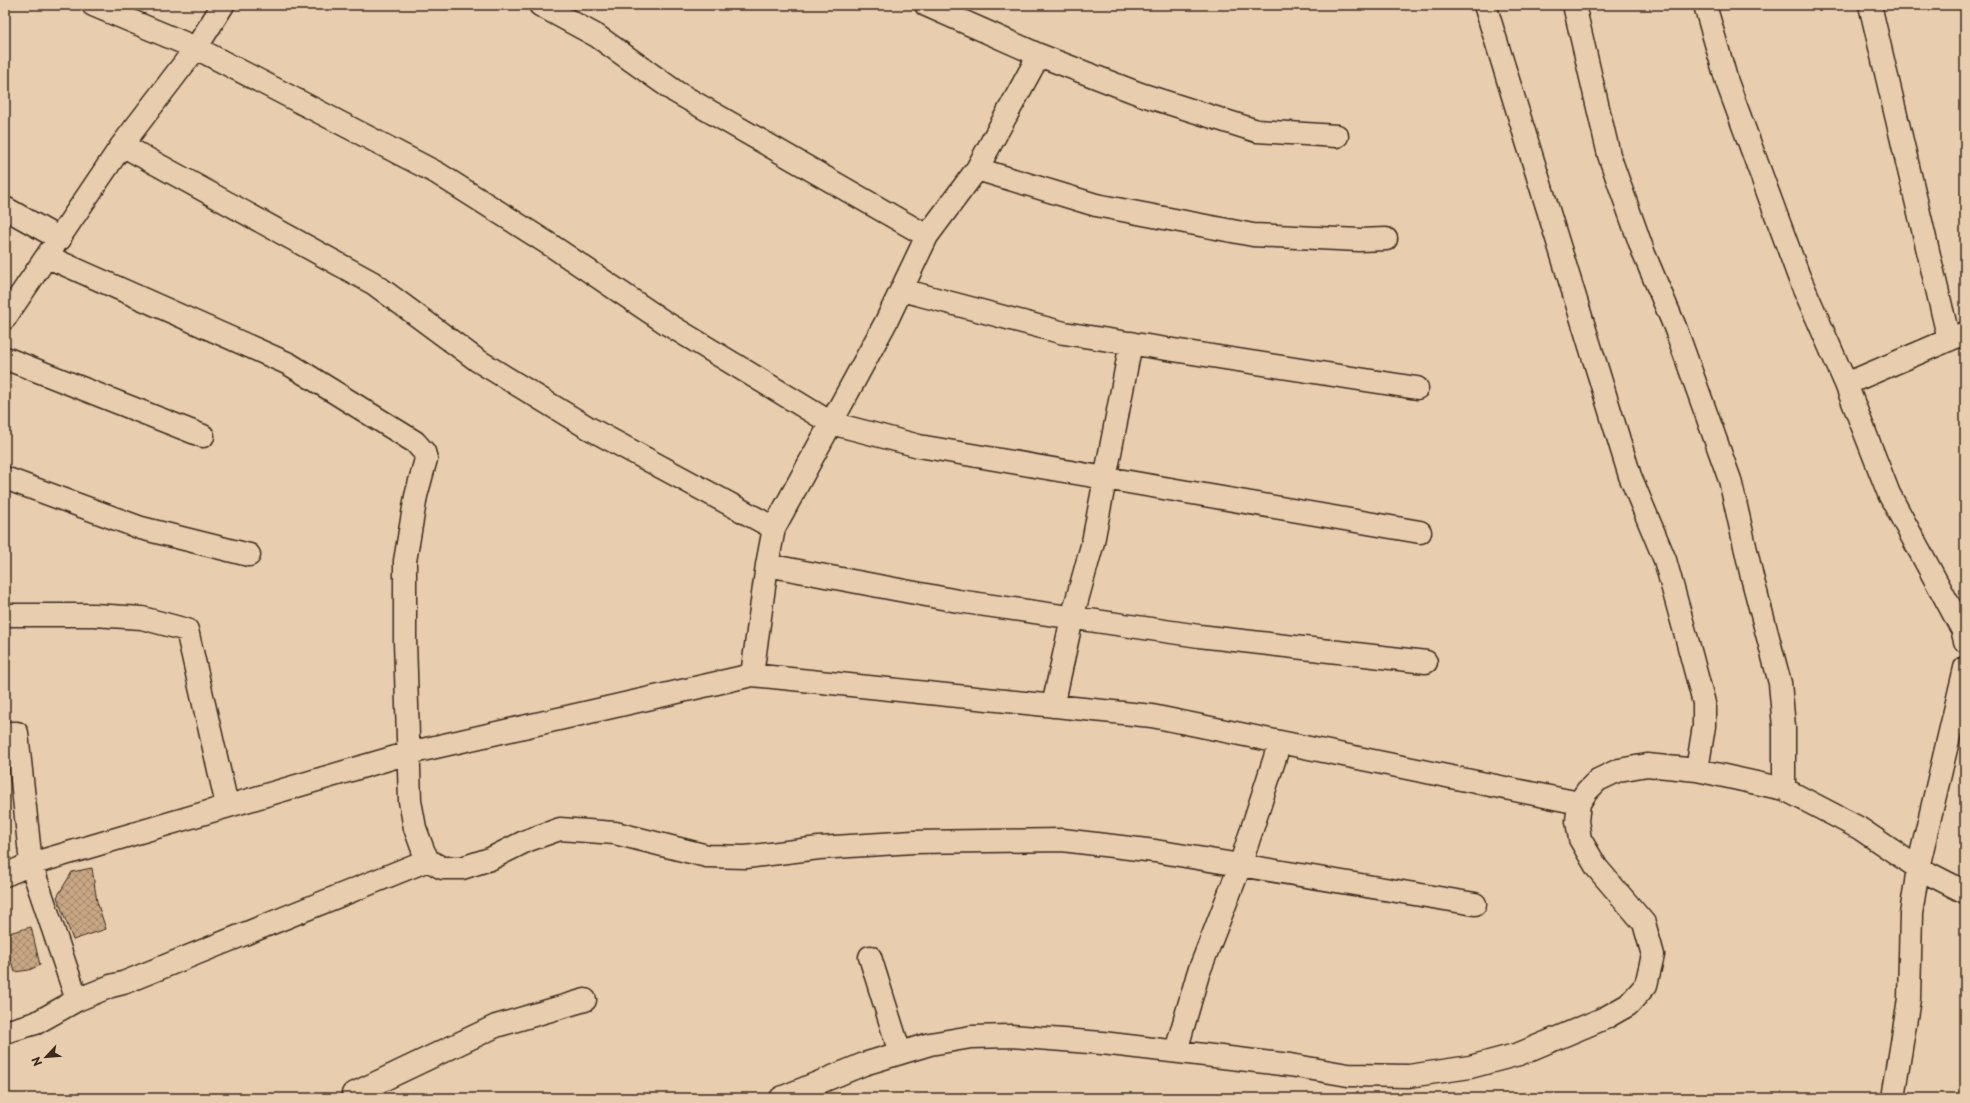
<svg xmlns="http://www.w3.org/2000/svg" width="1970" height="1103" font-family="'Playpen Sans',sans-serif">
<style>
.building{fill:url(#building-cross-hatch);stroke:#3b2a1e}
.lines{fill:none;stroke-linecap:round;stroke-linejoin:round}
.minor-casing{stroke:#3b2a1e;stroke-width:25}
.minor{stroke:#e8ceaf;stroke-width:22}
</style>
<defs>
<pattern id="building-cross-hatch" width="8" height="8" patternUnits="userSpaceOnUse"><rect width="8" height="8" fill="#c8a784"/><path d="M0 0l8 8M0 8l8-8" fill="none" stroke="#a4886b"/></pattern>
</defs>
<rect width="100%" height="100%" fill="#e8ceaf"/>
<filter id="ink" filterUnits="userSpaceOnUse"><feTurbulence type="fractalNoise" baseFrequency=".025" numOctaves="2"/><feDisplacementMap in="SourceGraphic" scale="8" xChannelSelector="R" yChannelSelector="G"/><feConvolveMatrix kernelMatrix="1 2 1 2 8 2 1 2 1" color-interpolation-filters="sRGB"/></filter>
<g filter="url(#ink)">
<!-- building -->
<path class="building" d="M92 868 97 902 106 929 73 940 57 897 72 872Z
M31 927 40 965 29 970 15 972 5 946V934Z"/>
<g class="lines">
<defs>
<path id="minor" d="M93 5 196 48 437 173 552 246 666 323 831 423 919 446 1420 532
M540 5 597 36 676 92 927 236 977 169 1039 55
M926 5 1039 55 1140 94 1257 131 1337 136
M1485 5 1630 476 1665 560 1685 632 1704 703V726L1697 770
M1574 5 1609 155 1644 254 1675 327 1730 480 1752 577 1780 683 1784 727V789
M1705 5 1727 82 1799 277 1846 384 1889 494 1962 629 1965 641
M1870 5 1949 340
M122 145 373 283 477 360 587 427 774 528 767 565 752 675
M977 169 1096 205 1253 235 1359 240 1386 239
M5 208 60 239
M48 257 289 364 415 442 424 452 426 459 416 496 405 561V641L410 801 415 828 423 850 428 860 442 868H462L490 859 526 841 560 829 615 833 707 856 746 857 819 848 913 842 1062 840 1155 851 1475 904
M902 290 1064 333 1417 388
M5 318 122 145 196 48 223 5
M5 358 203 436
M1846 384 1965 333
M5 478 141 528 249 555
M774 528 886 322 927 236
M767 565 958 601 1199 636 1426 662
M5 615H93L142 618 187 630 227 805
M1053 706 1072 618 1093 542 1131 343
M5 733H17L31 864 77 1000
M5 875 31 864 409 753 752 675 1152 716 1579 803
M870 957 900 1053
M5 1032 36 1023 77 1000 111 986 123 983 428 860
M1176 1051 1198 974 1240 866 1280 742
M355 1098 353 1094 496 1026 585 1000
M781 1098 864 1064 930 1044 971 1037 1011 1036 1102 1043 1290 1065 1348 1075 1409 1076 1470 1067 1519 1054 1605 1018 1628 1005 1646 985 1653 955 1644 923 1597 868 1580 839 1577 821 1579 803 1587 791 1598 780 1619 770 1647 765 1697 770 1784 789 1859 828 1918 868 1965 892
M1893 1098 1909 999 1911 914 1918 868 1965 668"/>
</defs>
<!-- minor casing -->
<use href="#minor" class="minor-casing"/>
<!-- minor -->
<use href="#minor" class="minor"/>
</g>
</g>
<!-- margin -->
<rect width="1970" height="1103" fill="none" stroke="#e8ceaf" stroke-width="20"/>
<rect x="10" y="10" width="1950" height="1083" fill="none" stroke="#3b2a1e" stroke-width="1.5" filter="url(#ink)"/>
<!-- north arrow -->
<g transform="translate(46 1057) rotate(244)" stroke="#e8ceaf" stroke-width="3" paint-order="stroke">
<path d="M0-3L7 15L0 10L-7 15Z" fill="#3b2a1e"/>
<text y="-6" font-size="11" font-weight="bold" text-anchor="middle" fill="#3b2a1e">N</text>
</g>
</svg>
